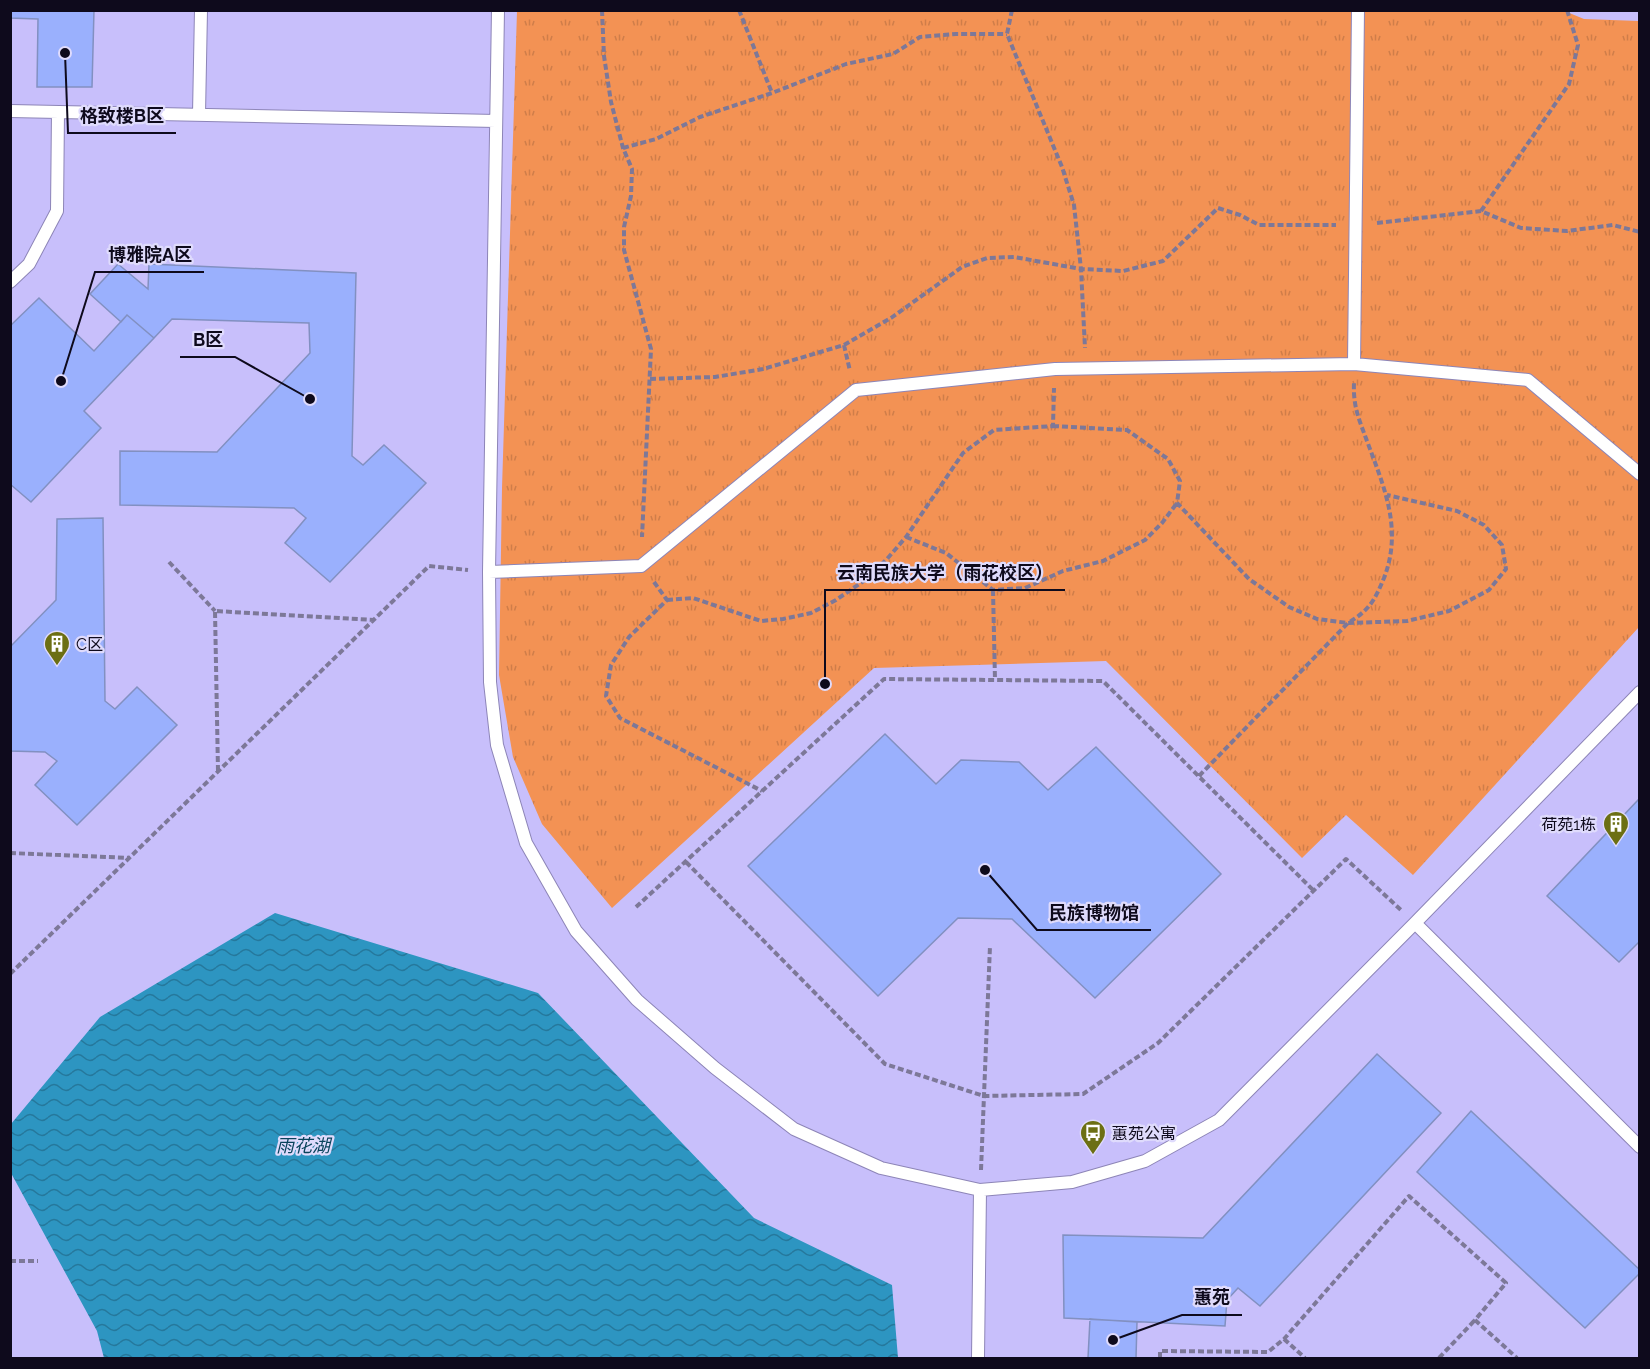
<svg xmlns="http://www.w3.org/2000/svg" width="1650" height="1369" font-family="Raleway,'Noto Sans SC',sans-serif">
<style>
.built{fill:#c8bffb}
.grass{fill:url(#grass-tufts)}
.water{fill:url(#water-waves)}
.building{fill:#9ab0fd;stroke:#8290c1;stroke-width:1.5}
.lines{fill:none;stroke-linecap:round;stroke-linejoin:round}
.service-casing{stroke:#8d85b7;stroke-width:14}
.path{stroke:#7d7898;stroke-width:4;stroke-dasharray:6 3;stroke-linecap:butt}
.service{stroke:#fff;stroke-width:12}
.labels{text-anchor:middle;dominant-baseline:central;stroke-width:4.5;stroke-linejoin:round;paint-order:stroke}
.poi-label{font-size:16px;fill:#0e0a1c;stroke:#dfdbfc;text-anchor:start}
.water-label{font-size:18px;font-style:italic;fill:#09435b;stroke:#dfdbfc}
.leader{fill:none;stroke:#0e0a1c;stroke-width:2}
.callout-dot{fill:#0e0a1c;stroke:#dfdbfc;stroke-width:2}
.callout-label{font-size:18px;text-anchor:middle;font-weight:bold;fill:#0e0a1c;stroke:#dfdbfc;stroke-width:4.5;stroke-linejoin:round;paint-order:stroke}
</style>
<defs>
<pattern id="grass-tufts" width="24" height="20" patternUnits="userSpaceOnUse" patternTransform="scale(1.5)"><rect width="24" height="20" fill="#f39254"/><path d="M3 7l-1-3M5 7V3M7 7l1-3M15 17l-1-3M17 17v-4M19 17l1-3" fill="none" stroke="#cf7d49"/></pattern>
<pattern id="water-waves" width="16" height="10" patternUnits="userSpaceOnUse" patternTransform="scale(1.5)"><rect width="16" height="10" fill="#2d95c1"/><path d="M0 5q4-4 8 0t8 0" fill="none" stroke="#25789c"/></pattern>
</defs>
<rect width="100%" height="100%" fill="#d2ccf7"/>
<!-- built -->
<path class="built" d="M11 11H1639V1358H11Z"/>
<!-- grass -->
<path class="grass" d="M1562 10 1584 19 1639 21V627L1413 875 1346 815 1302 858 1106 661 874 668 612 908 542 824 513 757 499 675 502 488 517 11Z"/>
<!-- water -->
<path class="water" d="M275 913 538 993 754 1218 892 1285 898 1358H104L97 1331 11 1173V1124L100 1017Z"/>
<!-- building -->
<path class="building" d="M10 10H94L92 87H37L38 19 10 18Z
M118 264 148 289 149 264 356 273 352 456 363 465 384 445 426 483 330 582 285 543 306 518 294 508 120 505V451L217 452 310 353 309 323 172 319 154 338 127 315 121 322 90 294Z
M39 298 94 351 127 315 154 338 84 411 101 428 31 502 10 484V326Z
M103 518 105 701 115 709 137 687 177 725 77 825 35 785 57 761 45 752 10 751V647L56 600 57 519Z
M885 734 936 784 961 760 1019 762 1048 790 1096 747 1221 874 1095 998 1012 919 958 918 878 996 748 866Z
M1640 798V941L1619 962 1547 896Z
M1377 1054 1441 1113 1260 1306 1238 1288 1227 1300 1225 1326 1064 1318 1063 1235 1203 1238Z
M1471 1111 1640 1270V1273L1585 1328 1417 1172Z
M1090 1319 1137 1322 1136 1358H1088Z"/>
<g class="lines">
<defs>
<path id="service" d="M498 10 489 572 490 682 497 745 526 843 576 931 637 1000 715 1068 794 1129 881 1168 980 1190 1072 1182 1145 1161 1219 1120 1415 923 1640 692
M10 111 496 121
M199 114 201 10
M10 282 29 264 57 211 58 112
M1354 364 1358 10
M489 572 641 566 856 390 1055 369 1354 364 1528 380 1640 474
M1415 923 1640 1147
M978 1358 980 1190"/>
</defs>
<!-- service casing -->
<use href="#service" class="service-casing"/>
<!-- path -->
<path class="path" d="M602 10 604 56 611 102 623 148 632 169 631 196 624 227V250L651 349 642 537
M739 10 772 93
M1012 10 1007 34 1062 167 1074 205 1081 269 1085 348
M623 148 656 139 700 117 772 93 846 64 893 54 920 37 956 34H1007
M1481 211 1569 84 1578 45 1567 10
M1377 223 1481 211 1521 228 1567 231 1613 225 1640 232
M844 345 891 318 962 267 987 258 1014 257 1081 269 1123 271 1163 261 1218 208 1240 215 1259 225H1336
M650 379 715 377 763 369 844 345 850 371
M1053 426 1127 430 1168 459 1180 481 1177 503 1249 579 1289 607 1317 619 1348 623 1407 621 1449 611 1489 590 1506 569 1502 545 1484 525 1457 511 1387 495
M906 537 946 553 993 590 1025 588 1063 571 1103 561 1145 540 1162 523 1177 503
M169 562 215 611
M654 582 667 600 629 637 611 665 606 696 620 718 762 791
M993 590 995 680
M667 600 693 598 761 621 783 619 811 613 836 600 865 580 887 559 906 537 963 453 994 430 1053 426 1054 388
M218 771 215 611 374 620
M1199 776 1348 623C1369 610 1374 602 1384 578 1403 529 1384 487 1367 441 1359 419 1353 407 1354 383
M10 853 130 858
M686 862 885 1064 984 1096 1083 1094 1158 1043 1346 859 1401 910
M636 907 884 679 1103 681 1313 890
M10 974 429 566 468 570
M981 1170 990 946
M10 1261H38
M1284 1339 1305 1358
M1160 1358V1351L1268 1352 1284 1339 1409 1196 1506 1283 1475 1320 1517 1358
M1439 1358 1475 1320"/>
<!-- service -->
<use href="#service" class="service"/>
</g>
<!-- icons -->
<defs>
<symbol id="building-pin" viewBox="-11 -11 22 30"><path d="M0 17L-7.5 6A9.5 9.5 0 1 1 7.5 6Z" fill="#6c6f13" stroke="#dfdbfc"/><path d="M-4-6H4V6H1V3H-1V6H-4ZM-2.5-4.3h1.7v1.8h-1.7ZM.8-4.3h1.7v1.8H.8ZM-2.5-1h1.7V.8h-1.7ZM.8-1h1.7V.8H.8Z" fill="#fff"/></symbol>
<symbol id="bus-pin" viewBox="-11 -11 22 30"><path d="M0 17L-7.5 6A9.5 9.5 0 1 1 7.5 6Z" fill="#6c6f13" stroke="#dfdbfc"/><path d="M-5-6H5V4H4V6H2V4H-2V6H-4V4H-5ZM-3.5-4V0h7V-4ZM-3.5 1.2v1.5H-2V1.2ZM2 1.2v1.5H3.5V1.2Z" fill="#fff"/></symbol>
</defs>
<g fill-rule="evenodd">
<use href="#building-pin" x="42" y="629" width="30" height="40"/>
<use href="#building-pin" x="1601" y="809" width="30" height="40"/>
<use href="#bus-pin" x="1078" y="1118" width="30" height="40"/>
</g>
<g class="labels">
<!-- poi labels -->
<g class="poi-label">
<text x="76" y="644">C区</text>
<text x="1596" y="824" text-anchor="end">荷苑1栋</text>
<text x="1112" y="1133">蕙苑公寓</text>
</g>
<!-- water labels -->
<g class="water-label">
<text x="303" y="1145">雨花湖</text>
</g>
</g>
<!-- callouts -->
<path class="leader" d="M65 53L68 133H176M61 381L95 272H204M310 399L235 357H180M825 684L825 590H1065M985 870L1037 930H1151M1113 1340L1182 1315H1242"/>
<g class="callout-dot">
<circle cx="65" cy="53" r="6"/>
<circle cx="61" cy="381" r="6"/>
<circle cx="310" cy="399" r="6"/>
<circle cx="825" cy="684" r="6"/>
<circle cx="985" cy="870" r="6"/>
<circle cx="1113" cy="1340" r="6"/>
</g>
<g class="callout-label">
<text x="122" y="122">格致楼B区</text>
<text x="150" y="261">博雅院A区</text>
<text x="208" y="346">B区</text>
<text x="945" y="579">云南民族大学（雨花校区）</text>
<text x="1094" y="919">民族博物馆</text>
<text x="1212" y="1303">蕙苑</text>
</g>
<!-- border -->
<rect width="1650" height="1369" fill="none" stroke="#0e0a1c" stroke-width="24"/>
</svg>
